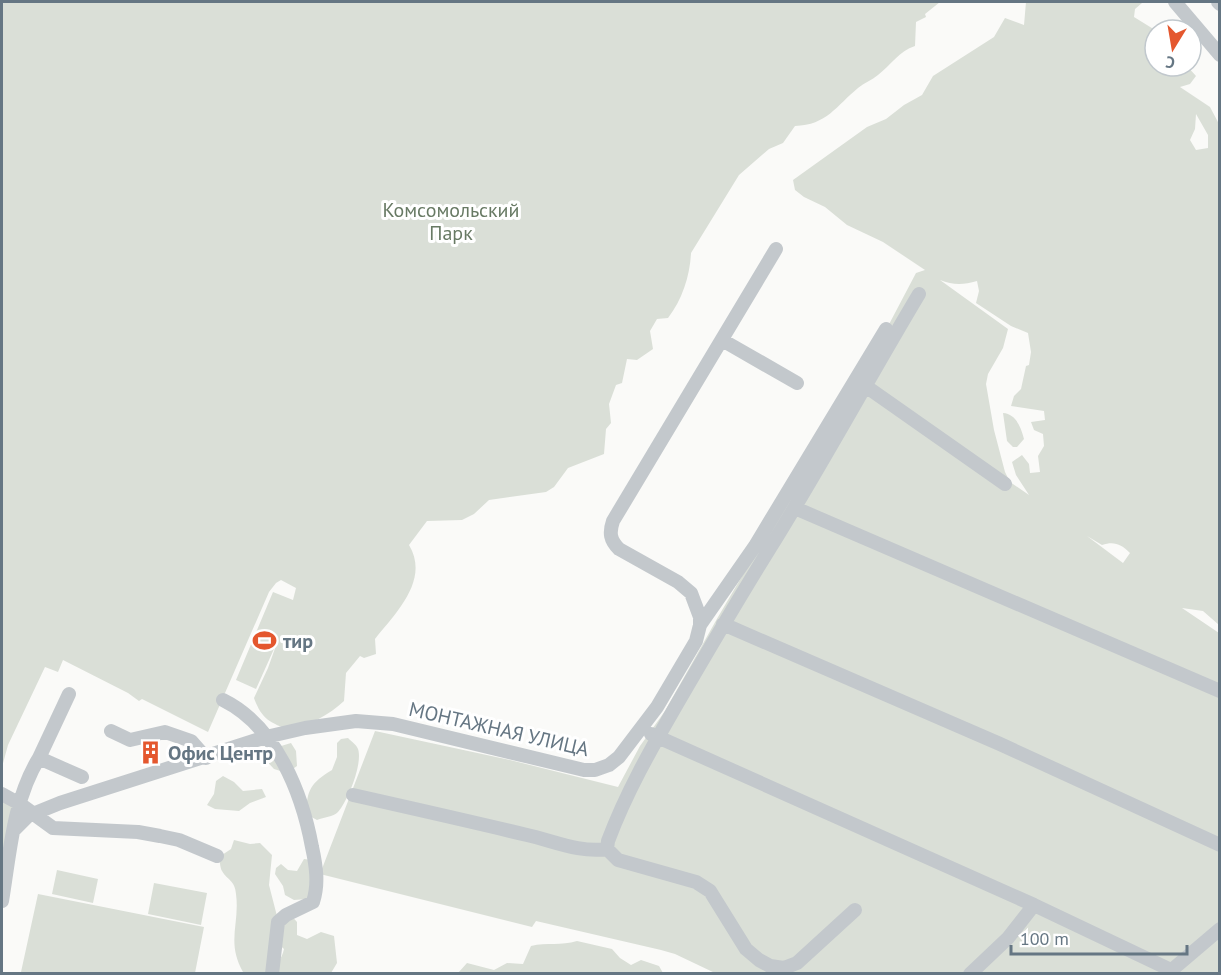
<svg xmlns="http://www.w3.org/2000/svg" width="1221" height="975" font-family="'PT Sans',sans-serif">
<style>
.green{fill:#dadfd7;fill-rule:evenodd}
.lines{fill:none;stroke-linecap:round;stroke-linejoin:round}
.minor{stroke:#c3c8cc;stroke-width:14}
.labels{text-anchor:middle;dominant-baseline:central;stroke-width:6;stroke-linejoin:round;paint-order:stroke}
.park-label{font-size:20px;fill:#687a64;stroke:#fff}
.poi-label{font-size:20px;font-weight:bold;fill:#657683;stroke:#fff;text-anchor:start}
.street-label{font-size:20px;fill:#657683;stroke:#fff}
</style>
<rect width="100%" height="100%" fill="#fafaf8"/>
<!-- green -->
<path class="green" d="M2 2H940L925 14 926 17 916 22 915 46C899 51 891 65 878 75 872 80 864 83 858 88 836 106 827 125 795 126L783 143 769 149 739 175 691 253C690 276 682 300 668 318L657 319 650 331 653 349 637 360 627 359 622 383 616 385 609 404 611 423 606 429 604 454 568 468 554 487 546 492 489 500 474 514 462 520 427 521 409 545C430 580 396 613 375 639L376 654 364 658 360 656 346 673 344 701C328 716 311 723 291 731 270 722 262 720 254 698L268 668 278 640 256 689 236 680 273 592 293 600 296 588 281 580 276 583 269 592 208 732 142 699 139 701 128 693 63 660 58 672 45 667 8 745 2 767Z
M1026 2H1141L1142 3 1135 9 1134 17 1155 30V66H1187L1196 76 1190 84 1180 87 1210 107 1219 124V625L1203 611 1182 608 1219 633V973H715L675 954 661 950 536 921 532 927 320 874 375 731 510 760 618 787 640 746 665 711 718 617 876 349 916 273 925 270 883 242 847 225 825 207 804 197 795 190 793 180 867 127 886 119 904 105 922 95 933 76 994 37 1005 18 1024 25ZM1196 114 1208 135V148L1196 150 1190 140 1195 129ZM940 280C953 285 963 285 977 281L979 291 976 303 1011 326 1028 333 1031 352 1029 365 1026 366 1021 389 1014 396 1011 406 1044 411 1045 420 1031 422 1034 430 1043 434 1044 446 1038 456 1040 472 1030 473 1029 464 1022 455 1012 462 1016 475 1029 495 1010 482 1005 472 994 430 986 384 988 374 1003 348 1008 329ZM1087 536 1102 545C1114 541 1121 544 1130 553L1123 563Z
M1003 413C1016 414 1021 427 1024 439L1017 447H1013L1007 441Z
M348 738C352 742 356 744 358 749 363 763 348 801 338 812 333 817 324 817 317 820L306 814C307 789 311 783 332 770L337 757V743L341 739Z
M291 743 296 751 297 766 287 773 274 769 260 754 268 750Z
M223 776 234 782 243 791 262 789 266 797 250 803 239 811 215 809 207 805 214 794 216 781Z
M2 794 20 804 2 901Z
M234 840 250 844 260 843 272 855 269 885 278 920 289 913 297 922V935L307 939 321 932 334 936 337 963 331 973H274C276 964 282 959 284 949L275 941 266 973 243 972C226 942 240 924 236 894 235 880 227 880 222 871 220 868 220 861 219 857L231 849Z
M304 859 312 860 311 890 307 899 294 900 285 895 283 886 275 874 276 868 281 864 288 870 297 871Z
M57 870 98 879 93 903 52 894Z
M154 883 207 893 201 925 148 914Z
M38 894 204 927 195 973 21 972Z
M577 941 612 949 620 958 631 965 641 960 659 966 663 973H458L467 963 494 970 507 963 523 964 531 946C547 942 561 946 577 941Z"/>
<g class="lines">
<!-- minor -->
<path class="minor" d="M1175 2 1220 55
M1218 2 1220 4
M722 340 797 383
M864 385 1005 484
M795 508 1220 691
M723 624 1000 744 1220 845
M700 625 755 546 886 329
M223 700C276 726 302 793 312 847 316 865 319 884 313 902L286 915 278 922 272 974
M111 731 130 740 165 732 191 741 206 758
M651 734 1034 905 1171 970
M39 758 69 694
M2 794 20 804 53 828 138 832 160 836 179 840 217 856
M353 795C411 808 469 821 527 835 554 841 579 853 607 849
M14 830 28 816 60 803 266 737 305 728 356 721 393 724 584 770H595L609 765 619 757 657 707 696 641 700 625V617L691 593 678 582 619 549C610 540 609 533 613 521L776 249
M2 901C10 853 13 800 39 758L82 777
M855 910 797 963 784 968 770 966 759 960 746 949 710 891 696 882 618 860 607 849 608 841C626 793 651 749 677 704 709 649 741 594 775 540 825 459 870 376 919 294
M970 974 1008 938 1034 905
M1167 974 1220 929"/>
</g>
<!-- icons -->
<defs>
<symbol id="stadium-bare" viewBox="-9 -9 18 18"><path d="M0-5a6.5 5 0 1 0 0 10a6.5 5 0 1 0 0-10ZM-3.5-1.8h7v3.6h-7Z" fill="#e4572e" stroke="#fff" stroke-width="2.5" paint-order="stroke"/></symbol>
<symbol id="building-bare" viewBox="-9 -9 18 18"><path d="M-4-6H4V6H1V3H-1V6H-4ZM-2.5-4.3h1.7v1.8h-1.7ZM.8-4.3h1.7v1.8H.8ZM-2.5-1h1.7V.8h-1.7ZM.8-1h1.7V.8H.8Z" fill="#e4572e" stroke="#fff" stroke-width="2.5" paint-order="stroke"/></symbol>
</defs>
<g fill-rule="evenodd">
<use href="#stadium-bare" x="248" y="624" width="33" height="33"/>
<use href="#building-bare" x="134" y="736" width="33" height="33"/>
</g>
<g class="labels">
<!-- park labels -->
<g class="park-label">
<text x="451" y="210">Комсомольский<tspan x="451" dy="23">Парк</tspan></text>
</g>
<!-- poi labels -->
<g class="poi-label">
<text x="283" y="641">тир</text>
<text x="168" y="753">Офис Центр</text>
</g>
<!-- street labels -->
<g class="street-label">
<text transform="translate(499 729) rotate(13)">МОНТАЖНАЯ УЛИЦА</text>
</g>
</g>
<!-- border -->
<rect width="1221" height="975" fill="none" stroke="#657683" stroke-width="6"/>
<!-- north arrow -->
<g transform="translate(1173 48) rotate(191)"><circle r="28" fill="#ffffff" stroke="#c1c8cd" stroke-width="1.5"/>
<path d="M0-4.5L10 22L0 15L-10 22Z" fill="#e4572e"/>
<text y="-9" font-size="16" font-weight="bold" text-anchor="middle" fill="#657683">С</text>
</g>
<!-- scale -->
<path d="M1011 945v9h176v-9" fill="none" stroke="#657683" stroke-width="3"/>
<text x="1020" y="945" font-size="18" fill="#657683" stroke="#ffffff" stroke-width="4.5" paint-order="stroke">100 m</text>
</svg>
